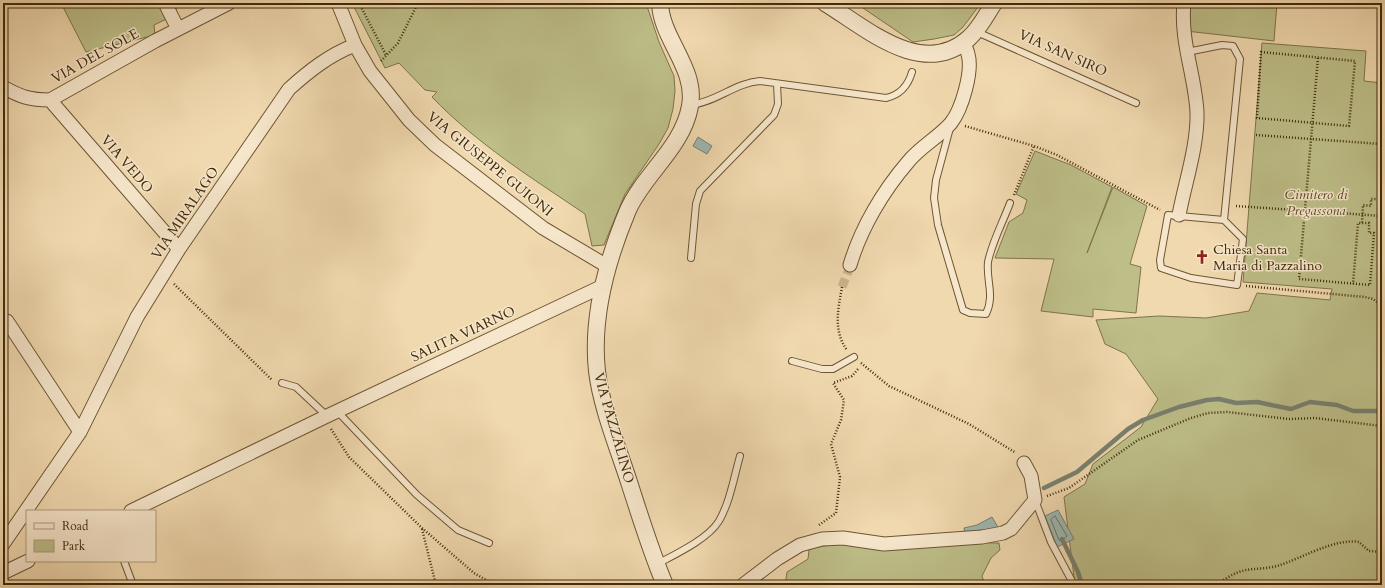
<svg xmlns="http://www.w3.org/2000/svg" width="1385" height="588" font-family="Cardo,serif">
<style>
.green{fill:#bdbe88;stroke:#7f744a}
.water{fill:#9cb9b2;stroke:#78806f}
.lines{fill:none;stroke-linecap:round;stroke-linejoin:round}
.shore{stroke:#6e725e;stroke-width:1}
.stream{stroke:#78806f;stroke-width:4.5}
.pedestrian-tunnel{stroke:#ceb68e;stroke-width:9;stroke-dasharray:9 4.5;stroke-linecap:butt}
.service-casing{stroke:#6d5634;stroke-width:8}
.minor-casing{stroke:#6d5634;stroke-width:15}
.tertiary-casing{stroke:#6d5634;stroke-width:18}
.path{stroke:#412b0b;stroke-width:2.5;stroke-dasharray:1 2;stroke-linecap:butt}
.service{stroke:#f6e6cb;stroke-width:6}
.minor{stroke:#f6e6cb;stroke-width:13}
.tertiary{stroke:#f6e6cb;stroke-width:16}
.labels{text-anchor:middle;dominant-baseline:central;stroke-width:3;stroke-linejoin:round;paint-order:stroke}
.street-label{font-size:14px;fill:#412b0b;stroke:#f6e6cb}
.park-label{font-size:14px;font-style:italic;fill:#5a4824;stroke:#f6e6cb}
.poi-label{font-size:14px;fill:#412b0b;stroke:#f6e6cb;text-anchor:start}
</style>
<rect width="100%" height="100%" fill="#f1d9af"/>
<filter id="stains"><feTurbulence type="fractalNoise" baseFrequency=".005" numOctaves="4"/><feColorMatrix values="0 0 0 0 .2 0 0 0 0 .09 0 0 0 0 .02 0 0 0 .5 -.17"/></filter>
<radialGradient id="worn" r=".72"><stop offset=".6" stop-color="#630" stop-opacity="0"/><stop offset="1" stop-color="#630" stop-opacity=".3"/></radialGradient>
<!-- green -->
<path class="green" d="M61 3H175L177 14 154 25 155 35 86 52Z
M352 3H646L659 42 674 76 675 91 673 109 668 128 659 144 625 194 604 245 592 246 585 214C532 178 477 144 432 97L437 92 425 90 399 63 385 68Z
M867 3H981L963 27 954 35 934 39 913 42 863 8Z
M1190 3H1277L1274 41 1186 31Z
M1262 43 1366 51 1364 81 1382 83V585H1075L1064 497 1085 484 1093 464 1141 427 1158 399 1126 354 1105 344 1096 320 1159 316 1206 318 1249 311 1257 293 1330 300 1332 289 1243 282Z
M1035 151 1071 165 1112 187 1087 253 1113 187 1147 206 1130 264 1141 267 1136 313 1093 309V317L1041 311 1054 259 995 258 1009 222 1023 213 1027 200 1016 194Z
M910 542 999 543 1000 550 991 558 982 576 985 585H785L787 572 808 559 809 550C822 542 891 543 910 542Z"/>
<!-- water -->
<path class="water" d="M698 137 712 146 707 154 693 146Z
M1058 510 1074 539 1057 547 1045 516Z
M992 517 999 529 965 534 964 528 977 525Z"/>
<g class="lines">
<!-- shore -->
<path class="shore" d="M1055 516 1067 536 1061 541 1059 540 1051 520Z"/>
<!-- stream -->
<path class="stream" d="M1044 488 1077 472 1128 429 1143 420 1179 407 1207 400 1219 399 1236 403 1257 402 1291 409 1310 402 1337 405 1353 411H1382
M1062 539 1078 572 1082 585"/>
<!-- pedestrian-tunnel -->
<path class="pedestrian-tunnel" d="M842 287 849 269"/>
<defs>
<path id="service" d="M977 32 1136 103
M1187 52 1222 45 1233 46 1240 59 1224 220
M691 105C716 102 735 83 760 81L886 98C900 95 908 86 912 72
M950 128 936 180 934 198 938 225 963 310 970 313 986 314C995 295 986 281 988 262 992 242 1003 222 1010 203
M1168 215 1224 220 1243 239 1237 285 1191 278 1161 268 1160 260Z
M691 258 696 204 700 191 774 115 778 104 777 84
M792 361 822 369H833L854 357
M282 383 296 387 327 416
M337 411 417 495 458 530 489 543
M1035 500 1051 542 1074 585
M124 561 133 585
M657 564C676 554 708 539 719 521 730 502 734 477 740 456"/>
<path id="minor" d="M165 3 178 29
M338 3 355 45 370 71 409 120 435 145 543 228 607 266
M3 87C21 97 30 100 50 100L155 41 229 3
M50 100 179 249
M1179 215C1185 183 1198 145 1197 112 1195 75 1180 41 1184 3
M850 265C861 228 883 191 908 162 920 147 939 137 951 123 962 109 973 71 968 54 967 50 965 46 964 42
M7 321 80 432
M131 511 327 416 603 286
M3 544 80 432 137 317 179 249 289 89C309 71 329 55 355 45
M3 573 28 561
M743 585 777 559 800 545 822 539 843 538 884 544 982 537 1003 533 1011 529 1035 500 1031 476 1024 463"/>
<path id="tertiary" d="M660 3C661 39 697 68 690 106 683 147 644 174 628 210 607 260 591 316 597 371 601 406 618 448 629 482 640 516 651 552 665 585
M825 3C866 28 923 80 969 38 980 28 986 15 994 3"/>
</defs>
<!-- service casing -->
<use href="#service" class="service-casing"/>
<!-- minor casing -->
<use href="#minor" class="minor-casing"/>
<!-- tertiary casing -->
<use href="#tertiary" class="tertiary-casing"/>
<!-- path -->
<path class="path" d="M359 3 386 55
M1381 4V3
M3 52H6
M1261 52 1355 61 1349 126 1257 118Z
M1318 58 1299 279 1370 285 1374 233H1369V223H1358L1353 284
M381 61 398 43 418 3
M965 126 1034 146 1057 155 1160 210
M1256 135 1381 144 1378 199H1371V206L1363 205 1362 223
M1014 195 1034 146
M1236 206 1382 216
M174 284 272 380
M1246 286 1365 297 1373 299 1382 306
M842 287C838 309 833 331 847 350
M861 363 889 386 969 424 1016 453
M331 429 349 457 422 528 474 573 495 585
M1047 496 1069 488 1138 440 1191 418 1208 413 1227 412 1289 419 1315 418 1382 426
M819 525 836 513 840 477 831 444 841 420 844 400 833 383 852 376 859 368
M422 529 436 585
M639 585 648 582
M1216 585C1225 579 1235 572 1246 570 1257 568 1269 569 1280 565 1302 558 1335 538 1359 542L1369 551 1382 552"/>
<!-- service -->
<use href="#service" class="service"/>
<!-- minor -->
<use href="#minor" class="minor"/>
<!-- tertiary -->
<use href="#tertiary" class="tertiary"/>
</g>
<!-- icons -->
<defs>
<symbol id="church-bare" viewBox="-9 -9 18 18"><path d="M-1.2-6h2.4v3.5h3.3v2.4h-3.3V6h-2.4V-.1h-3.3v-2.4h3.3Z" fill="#8f2418" stroke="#f6e6cb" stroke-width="2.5" paint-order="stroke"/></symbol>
</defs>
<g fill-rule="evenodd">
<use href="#church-bare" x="1192" y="247" width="20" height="20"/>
</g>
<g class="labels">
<!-- street labels -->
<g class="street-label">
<text transform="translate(1063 53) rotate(24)">VIA SAN SIRO</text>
<text transform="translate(95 56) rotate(-29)">VIA DEL SOLE</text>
<text transform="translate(127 164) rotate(49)">VIA VEDO</text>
<text transform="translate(490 164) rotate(39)">VIA GIUSEPPE GUIONI</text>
<text transform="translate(185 213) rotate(-56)">VIA MIRALAGO</text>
<text transform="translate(463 334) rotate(-25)">SALITA VIARNO</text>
<text transform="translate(614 428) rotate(74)">VIA PAZZALINO</text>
</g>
<!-- park labels -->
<g class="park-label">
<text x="1316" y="194">Cimitero di<tspan x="1316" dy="16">Pregassona</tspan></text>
</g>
<!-- poi labels -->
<g class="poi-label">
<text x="1213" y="249">Chiesa Santa<tspan x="1213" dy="16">Maria di Pazzalino</tspan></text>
</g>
</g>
<!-- margin -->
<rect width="1385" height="588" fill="none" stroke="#f1d9af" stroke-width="16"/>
<rect x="4" y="4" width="1377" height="580" fill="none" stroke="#412b0b" stroke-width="2"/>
<rect x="8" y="8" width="1369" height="572" fill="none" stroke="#412b0b"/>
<!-- legend -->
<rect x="26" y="510" width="130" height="52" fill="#f6e6cb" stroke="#ae9b7e"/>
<rect x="34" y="523" width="20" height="6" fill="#f6e6cb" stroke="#ae9b7e"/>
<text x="62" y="530" font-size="12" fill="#412b0b">Road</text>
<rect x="34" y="540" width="20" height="12" fill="#bdbe88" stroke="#ae9b7e"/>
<text x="62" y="550" font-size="12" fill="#412b0b">Park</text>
<rect width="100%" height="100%" filter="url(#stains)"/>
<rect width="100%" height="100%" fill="url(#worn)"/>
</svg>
